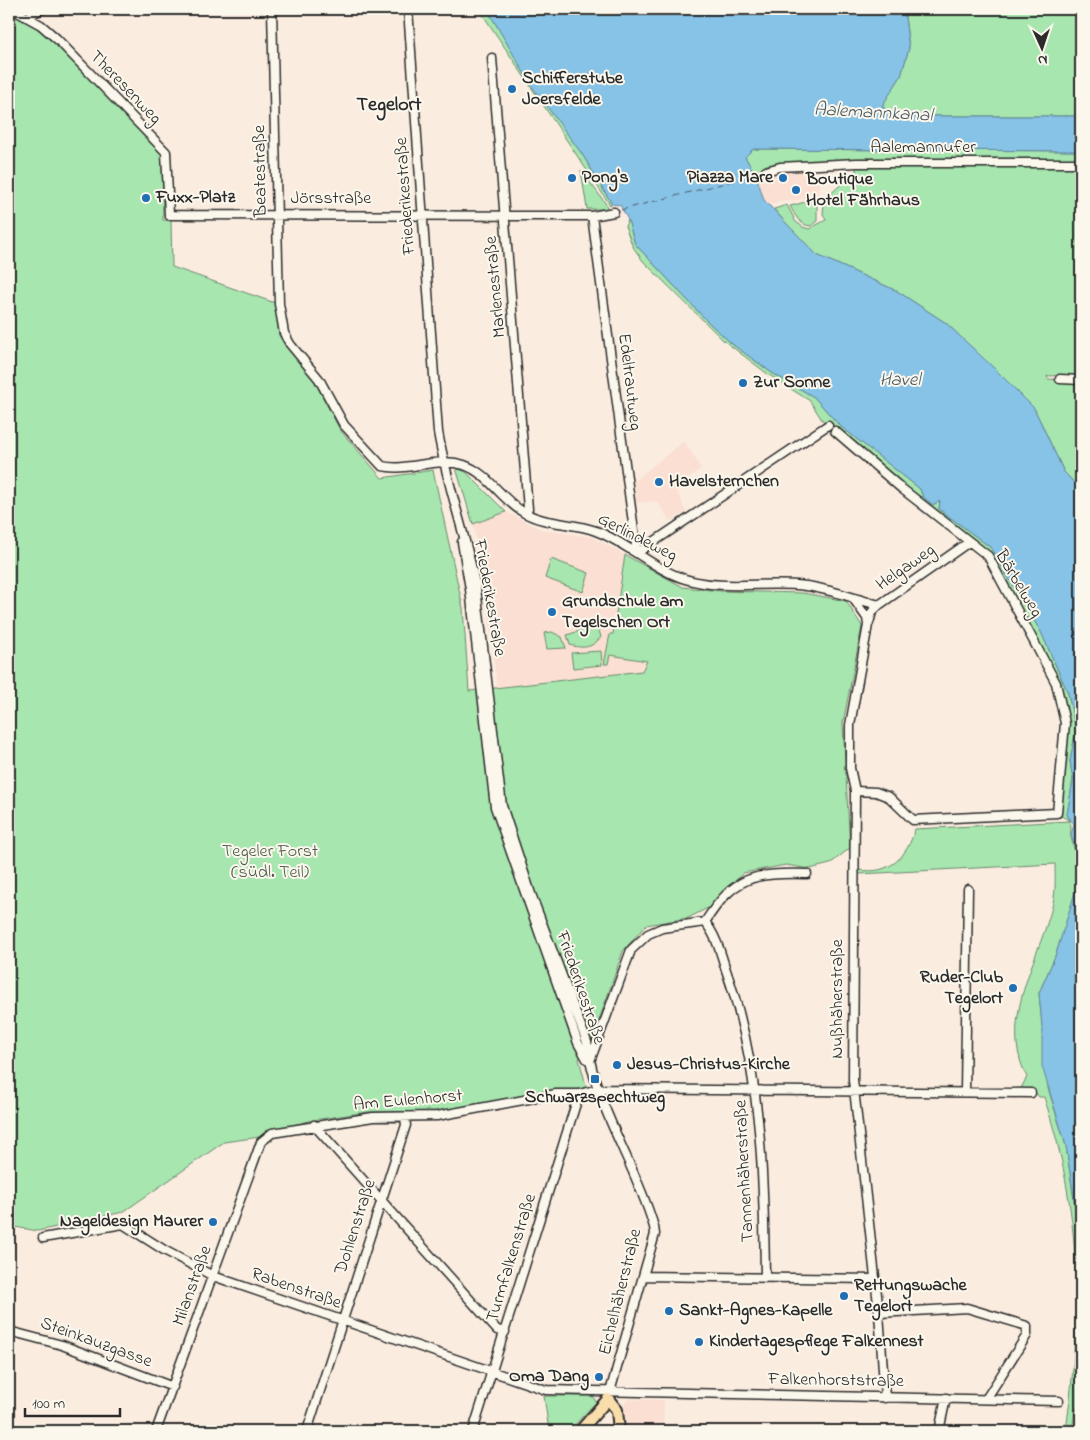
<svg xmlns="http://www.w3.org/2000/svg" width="1090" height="1440" font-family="'Indie Flower',sans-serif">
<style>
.built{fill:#fadfd2}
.green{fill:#a7e6ae;stroke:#69886c}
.water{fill:#87c2e7;stroke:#62869c}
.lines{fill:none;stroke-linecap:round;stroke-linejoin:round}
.ferry{stroke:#475863;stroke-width:1;stroke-dasharray:6 5;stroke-linecap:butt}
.minor-casing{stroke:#2b2b2b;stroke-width:11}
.major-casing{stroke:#2b2b2b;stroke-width:14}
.minor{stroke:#fbf7ec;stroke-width:8}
.major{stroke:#f9deab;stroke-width:10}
.poi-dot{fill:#1f6fb2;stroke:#fbf7ec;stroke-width:2}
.labels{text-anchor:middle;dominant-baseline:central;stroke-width:4;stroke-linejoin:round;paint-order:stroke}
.poi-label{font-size:18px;font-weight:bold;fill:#2b2b2b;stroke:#fbf7ec;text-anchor:start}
.street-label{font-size:18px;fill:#2b2b2b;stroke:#fbf7ec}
.park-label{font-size:18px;fill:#4a5a4c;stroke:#fbf7ec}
.water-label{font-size:19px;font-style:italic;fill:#475863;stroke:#fbf7ec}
.quarter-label{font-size:20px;font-weight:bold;fill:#2b2b2b;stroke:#fbf7ec}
</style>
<rect width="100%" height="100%" fill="#fbece0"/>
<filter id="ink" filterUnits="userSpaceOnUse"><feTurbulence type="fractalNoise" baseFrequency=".02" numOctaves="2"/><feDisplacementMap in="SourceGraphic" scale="10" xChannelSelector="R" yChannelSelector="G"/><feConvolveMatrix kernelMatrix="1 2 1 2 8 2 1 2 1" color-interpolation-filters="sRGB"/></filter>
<g filter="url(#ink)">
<!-- built -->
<path class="built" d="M810 166 819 184 818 195 797 200 778 201 769 205 764 200 757 178 794 167Z
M684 441 701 468 676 488 686 512 670 521 657 501 637 503 634 481Z
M506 512 543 530 592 537 625 555 610 655 647 661 642 671 497 688 486 588 473 524Z
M628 1399 664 1400 663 1431H627L624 1403Z"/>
<!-- green -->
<path class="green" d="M479 9H487L531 84 582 154 612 204 610 205Z
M904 9H1081V116H893L882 106 901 76 909 48Z
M9 11 40 28 162 152 163 220 171 221 172 267 275 303 279 335 287 348 312 376 340 430 382 478 433 470 463 608 469 691 642 671 647 661 610 655 608 664H604L610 634H613L625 555 683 587 720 591 803 593 846 601 862 626 843 723 850 848 830 864 810 869 786 865 743 873 714 905 688 918 646 925 623 951 593 1038 579 1059 587 1089 459 1111 368 1112 313 1120 270 1131 260 1137 224 1142 123 1212 38 1231 9 1226Z
M753 149 1081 151V163L766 165 756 175 745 157Z
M1081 165V375L1047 376 1048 379 1081 381V490L1064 472 1034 408 946 323 897 291 817 255 793 232 774 209 787 205 796 222 803 227 809 229 826 220 823 214 824 200 851 175H856V166Z
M581 170 606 204 607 209H587Z
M817 199V221L811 226C799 225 795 215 790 206Z
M628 220 635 244 707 321 732 344 772 373 814 397 839 425 920 489 923 497 932 504 940 501 939 509 990 547 1041 632 1068 693 1076 730 1070 761 1073 780 1067 815C1073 824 1070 828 1071 837 1074 851 1083 865 1077 879L1080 878 1056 954 1039 993 1048 1088 1066 1146 1077 1221 1081 1288V1372L1078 1410H1075L1072 1431H1066C1082 1312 1082 1212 1044 1097H1039L1034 1091 1020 1090 1027 1077C997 1020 1040 958 1053 903 1056 890 1055 877 1055 864L859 874V870C890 875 907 857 915 829L1070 821 1058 814 1066 710 988 555 822 420 810 401 769 375 723 340 643 261 633 247 625 226Z
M456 468 466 472 506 512 473 524Z
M551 559 589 573 583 592 545 578Z
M592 622 597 624 601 637C592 648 584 649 570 645L567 635 579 631 587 623Z
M552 632 562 637 566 648 547 649 544 633Z
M601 651 602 665 573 668 571 653Z
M544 1396H593L596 1402 569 1431H549Z"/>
<!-- water -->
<path class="water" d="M487 9H904L909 48 901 76 882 106 893 116H1081V151L753 149 745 157 756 175 764 200 817 255 897 291 946 323 997 371 1034 408 1064 472 1081 490V866L1071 835 1074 824 1067 815 1073 780 1070 761 1076 730 1068 693 1041 632 990 547 939 509 940 501 933 505 923 497 920 489 839 425 814 397 772 373 732 344 707 321 635 244 628 220 620 205 612 204 582 154 531 85Z
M1081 873V1288L1075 1204 1066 1146 1042 1066V1027L1039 993 1056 954Z"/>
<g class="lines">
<!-- ferry -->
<path class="ferry" d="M621 210 756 175"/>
<defs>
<path id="minor" d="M12 9 41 25 57 39 166 152 169 215 592 216 614 212
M272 9 279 304 284 333 290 344 319 379 344 425 382 466C409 472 437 456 464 465 488 473 501 499 523 512 545 525 572 522 596 531 626 542 655 570 685 579 724 591 766 581 806 586 830 589 855 599 879 605
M408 9 438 432C447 485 466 535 476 588L502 806 531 894 587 1042C595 1108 636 1164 654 1227L655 1234 608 1399
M27 17 42 9
M492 58 528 509 526 514
M766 171 780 167 857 163H1081
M592 216 637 553
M1060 379 1081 380
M835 431 901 488 988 556 1056 683 1065 723 1057 813 913 820 889 797 876 792 855 791
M462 542 470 589 495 807 578 1043 587 1059
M637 553 828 425
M853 598 867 618 868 625 850 725V768L855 791 853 1080 879 1313 885 1398
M869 623 872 612 879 605 969 542
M705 922C716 935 721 954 726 970 761 1069 764 1174 765 1278
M705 922C735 875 754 873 807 874
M590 1061 631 950 648 934 662 928 705 922
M965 1092 968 889
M314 1125 497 1330 505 1332
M43 1238 123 1224 164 1250 213 1276 546 1390 1059 1401
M643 1276 875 1279
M879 1313 967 1308 1027 1326V1335L986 1399
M9 1331 62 1345 173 1387
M156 1431 261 1142 272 1133 373 1117 437 1116 556 1094H579L598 1089 1031 1093
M307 1431 406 1125 405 1118
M473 1431 579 1094
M939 1431 946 1398"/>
<path id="major" d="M580 1431 608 1399 617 1410 619 1431"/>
</defs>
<!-- minor casing -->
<use href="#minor" class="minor-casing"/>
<!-- major casing -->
<use href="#major" class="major-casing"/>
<!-- minor -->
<use href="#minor" class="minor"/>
<!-- major -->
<use href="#major" class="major"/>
</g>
</g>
<!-- markers -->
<g class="poi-dot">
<circle cx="512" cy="89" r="5"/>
<circle cx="572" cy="178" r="5"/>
<circle cx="783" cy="178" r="5"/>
<circle cx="796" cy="190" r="5"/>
<circle cx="146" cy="198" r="5"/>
<circle cx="743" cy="383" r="5"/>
<circle cx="659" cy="482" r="5"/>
<circle cx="552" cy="612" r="5"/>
<circle cx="1013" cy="988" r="5"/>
<circle cx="617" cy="1065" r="5"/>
<rect x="590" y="1074" width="10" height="10" rx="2.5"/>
<circle cx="213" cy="1222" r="5"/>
<circle cx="844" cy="1296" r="5"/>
<circle cx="669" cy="1311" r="5"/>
<circle cx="699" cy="1342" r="5"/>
<circle cx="599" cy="1377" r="5"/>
</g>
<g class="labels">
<!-- poi labels -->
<g class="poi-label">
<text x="522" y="79">Schifferstube<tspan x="522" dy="21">Joersfelde</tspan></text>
<text x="582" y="178">Pong's</text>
<text x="773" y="178" text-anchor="end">Piazza Mare</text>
<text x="806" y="180">Boutique<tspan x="806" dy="21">Hotel Fährhaus</tspan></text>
<text x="156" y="198">Fuxx-Platz</text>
<text x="753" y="383">Zur Sonne</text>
<text x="669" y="482">Havelsternchen</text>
<text x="562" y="602">Grundschule am<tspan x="562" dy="21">Tegelschen Ort</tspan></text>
<text x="1003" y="978" text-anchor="end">Ruder-Club<tspan x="1003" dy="21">Tegelort</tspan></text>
<text x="627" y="1065">Jesus-Christus-Kirche</text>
<text x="595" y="1098" text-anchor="middle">Schwarzspechtweg</text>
<text x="203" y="1222" text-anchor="end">Nageldesign Maurer</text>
<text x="854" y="1286">Rettungswache<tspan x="854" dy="21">Tegelort</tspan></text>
<text x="679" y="1311">Sankt-Agnes-Kapelle</text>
<text x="709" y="1342">Kindertagespflege Falkennest</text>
<text x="589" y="1377" text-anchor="end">Oma Dang</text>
</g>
<!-- street labels -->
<g class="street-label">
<text transform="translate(125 88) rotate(46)">Theresenweg</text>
<text x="923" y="148">Aalemannufer</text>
<text transform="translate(261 171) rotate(-91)">Beatestraße</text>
<text transform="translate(406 196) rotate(-94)">Friederikestraße</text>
<text x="331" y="199">Jörsstraße</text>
<text transform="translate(496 287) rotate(-95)">Marlenestraße</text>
<text transform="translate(629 382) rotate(83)">Edeltrautweg</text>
<text transform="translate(637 538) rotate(27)">Gerlindeweg</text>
<text transform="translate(906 568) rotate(-35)">Helgaweg</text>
<text transform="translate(1018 584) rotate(59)">Bärbelweg</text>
<text transform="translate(489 598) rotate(80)">Friederikestraße</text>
<text transform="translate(580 988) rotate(71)">Friederikestraße</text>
<text transform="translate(838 999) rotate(-90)">Nußhäherstraße</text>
<text transform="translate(408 1101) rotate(-5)">Am Eulenhorst</text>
<text transform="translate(745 1171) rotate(-93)">Tannenhäherstraße</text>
<text transform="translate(356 1227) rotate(-72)">Dohlenstraße</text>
<text transform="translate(512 1258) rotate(-73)">Turmfalkenstraße</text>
<text transform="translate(193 1286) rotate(-70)">Milanstraße</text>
<text transform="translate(296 1289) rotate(19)">Rabenstraße</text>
<text transform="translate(621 1292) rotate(-76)">Eichelhäherstraße</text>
<text transform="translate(96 1343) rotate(20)">Steinkauzgasse</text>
<text transform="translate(836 1381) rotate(1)">Falkenhorststraße</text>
</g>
<!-- park labels -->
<g class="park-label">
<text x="270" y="852">Tegeler Forst<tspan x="270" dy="21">(südl. Teil)</tspan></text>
</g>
<!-- water labels -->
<g class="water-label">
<text transform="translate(873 113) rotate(3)">Aalemannkanal</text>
<text x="900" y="380">Havel</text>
</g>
<!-- quarter labels -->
<g class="quarter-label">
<text x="389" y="105">Tegelort</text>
</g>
</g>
<!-- margin -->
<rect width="1090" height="1440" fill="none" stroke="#fbf7ec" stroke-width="30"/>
<rect x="15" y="15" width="1060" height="1410" fill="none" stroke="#2b2b2b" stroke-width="2" filter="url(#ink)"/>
<!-- north arrow -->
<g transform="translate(1042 48) rotate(177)" stroke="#fbf7ec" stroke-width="4" paint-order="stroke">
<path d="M0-4L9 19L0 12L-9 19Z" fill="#2b2b2b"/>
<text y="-8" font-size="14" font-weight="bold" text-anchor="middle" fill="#2b2b2b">N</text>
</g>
<!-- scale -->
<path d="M25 1408v8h95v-8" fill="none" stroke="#2b2b2b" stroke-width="2.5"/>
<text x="32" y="1408" font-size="15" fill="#2b2b2b" stroke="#fbf7ec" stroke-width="4" paint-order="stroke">100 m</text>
</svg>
